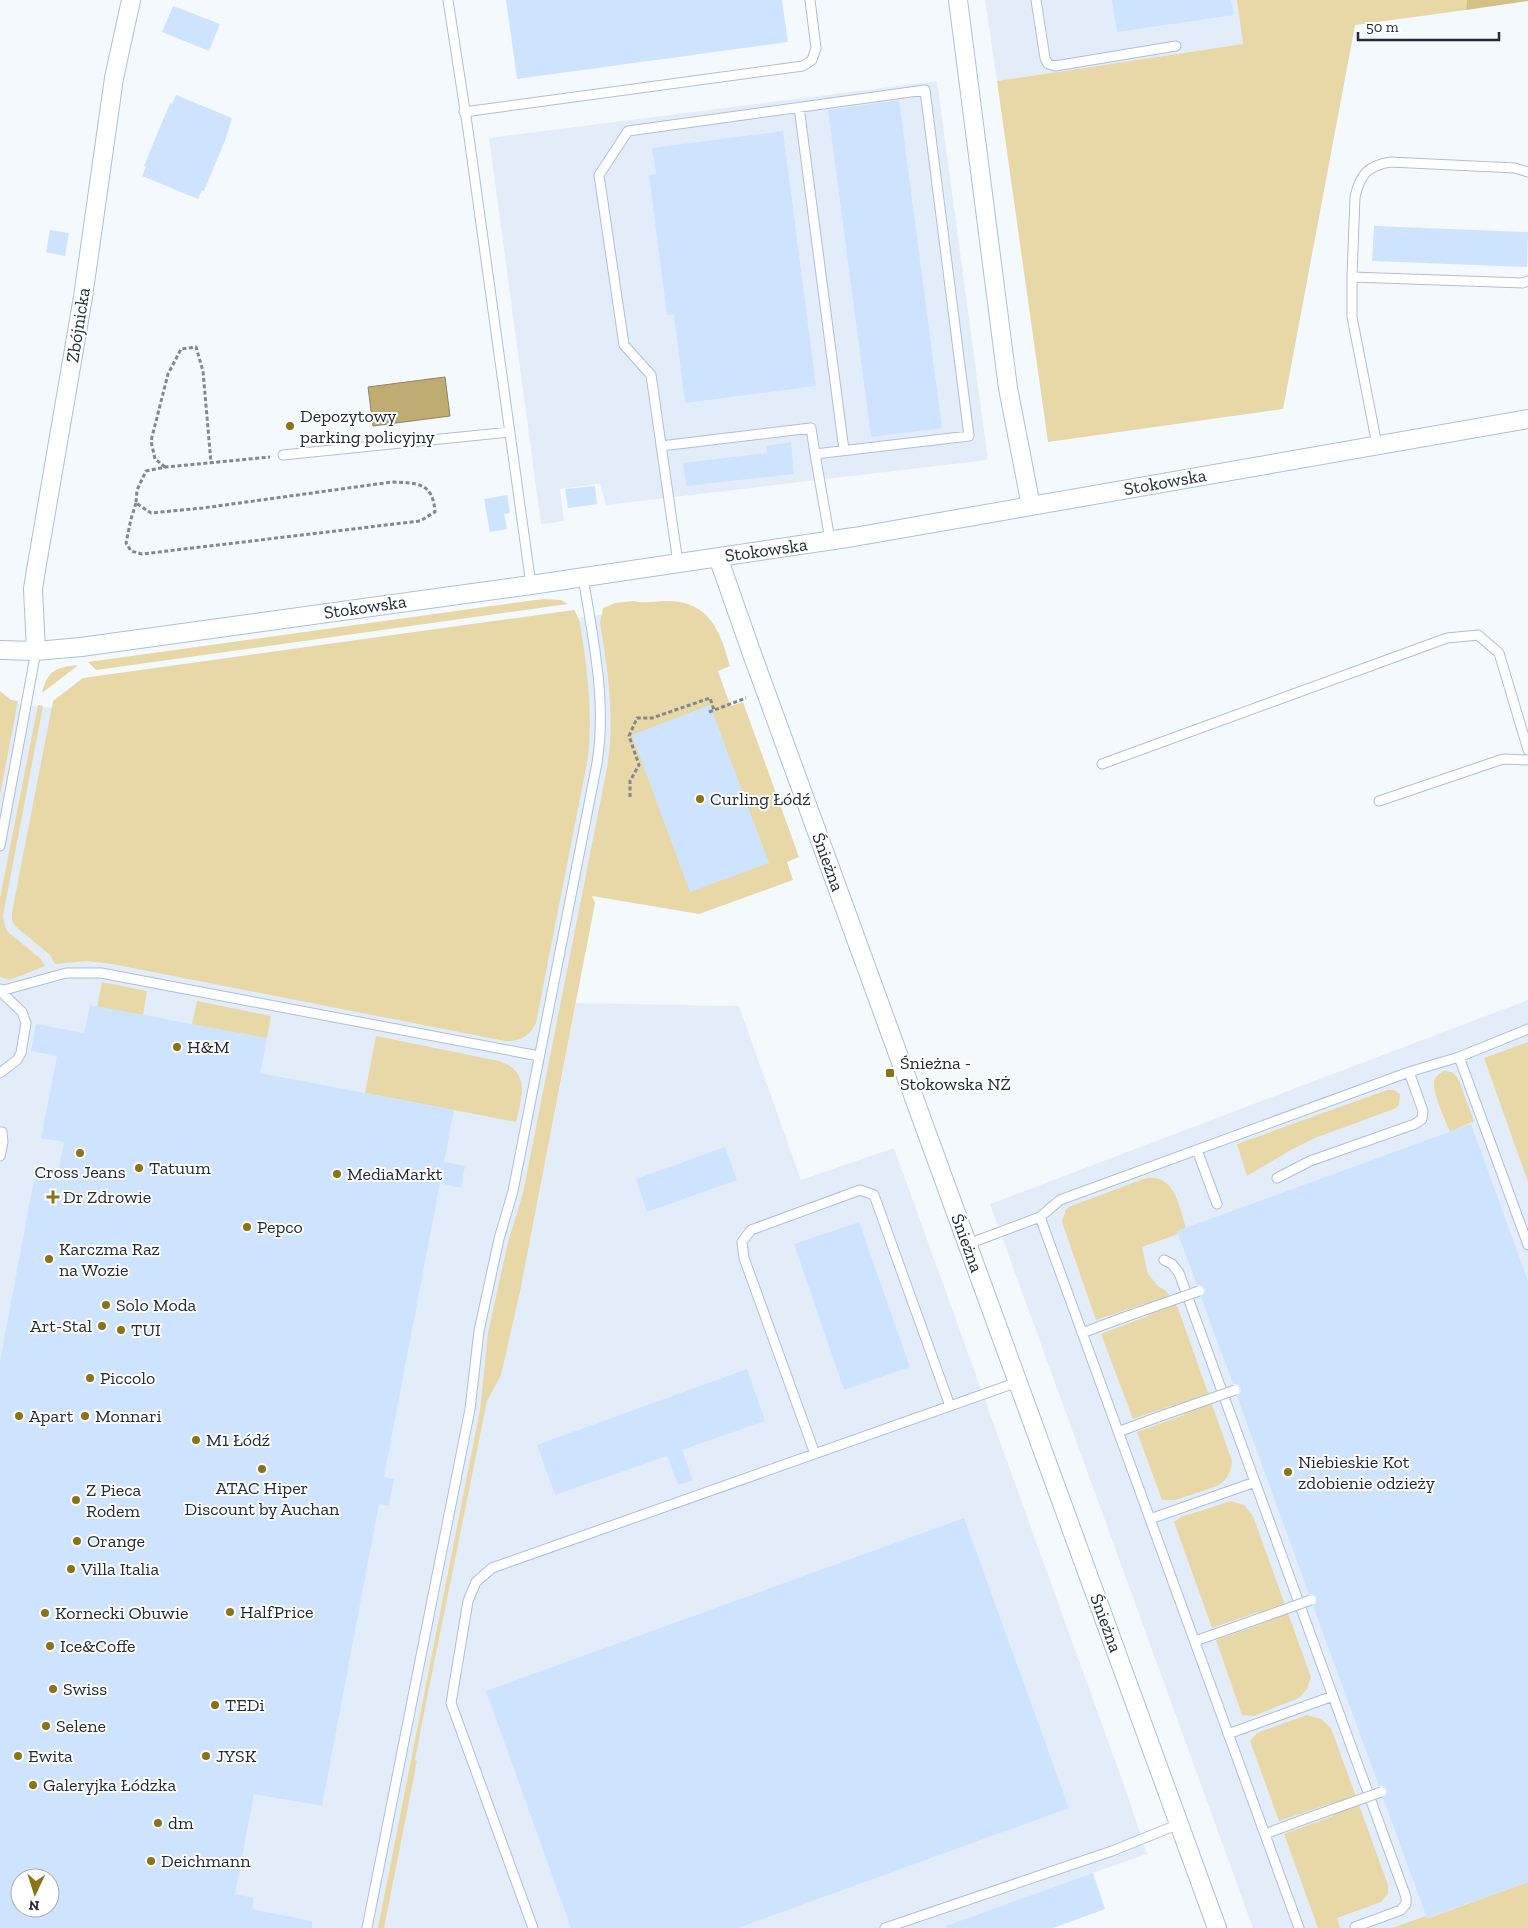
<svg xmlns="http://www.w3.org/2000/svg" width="1528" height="1928" font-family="'Zilla Slab',serif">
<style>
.built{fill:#e3edfa;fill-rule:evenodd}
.green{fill:#e8d8a8}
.forest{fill:#d4c186}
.water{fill:#beac72;stroke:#908560}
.building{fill:#cee4fe;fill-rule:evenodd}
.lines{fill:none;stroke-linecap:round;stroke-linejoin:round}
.service-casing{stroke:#abc0d9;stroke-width:11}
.minor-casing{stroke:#abc0d9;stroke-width:20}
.path{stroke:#828890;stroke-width:3;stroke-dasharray:4 2.5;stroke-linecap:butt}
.service{stroke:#fff;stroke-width:9}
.minor{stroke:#fff;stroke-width:18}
.service-bridge-casing{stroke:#abc0d9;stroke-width:11;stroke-linecap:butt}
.service-bridge{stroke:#fff;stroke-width:9}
.poi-dot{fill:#8b7215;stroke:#fff;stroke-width:2}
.labels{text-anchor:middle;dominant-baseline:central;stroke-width:4;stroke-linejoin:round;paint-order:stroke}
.street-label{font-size:18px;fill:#232b35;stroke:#fff}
.poi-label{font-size:18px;fill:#232b35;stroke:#fff;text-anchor:start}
</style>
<rect width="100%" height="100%" fill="#f4f9fe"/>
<!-- built -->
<path class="built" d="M985 0H1237L1244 44 997 81Z
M937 81 988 460 606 505 600 484 560 489 564 521 541 524 489 138Z
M612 613 621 686 521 1287 576 1003 739 1006 801 1180 894 1148 1125 1788 1147 1854 1093 1873 1105 1909 1053 1928H0V700L3 702 59 709 90 686ZM20 1878H50V1908H20Z
M1528 1000V1928H1253L990 1204Z"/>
<!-- green -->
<path class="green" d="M1237 0H1467L1466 10 1355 25 1283 409 1048 442 997 81 1243 44Z
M543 599 561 600 568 604 96 670 88 662Z
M634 601C645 604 654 601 665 601 709 600 720 630 730 666L718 671 729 702V705L731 706 743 702 799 857 787 862 793 880 699 914 592 896 595 903 521 1287 501 1375 487 1401 424 1713 415 1760 417 1761 384 1928H378L480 1410 488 1333 508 1242 523 1193 607 768C615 718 608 672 600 623L603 608 615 603Z
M574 610C581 619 581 632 583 643 589 682 592 719 588 758L536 1023C530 1036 520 1042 505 1041L112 964 87 961 55 964 50 955 15 926 12 921V912L53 701 83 678Z
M77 665 76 667 42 693C47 671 56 667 77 665Z
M0 691 11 700 18 701 0 795Z
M38 705 43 706 3 916 5 926 8 932 41 959 45 966 10 980 0 977V898Z
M102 982 147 991 143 1015 97 1007Z
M197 1001 271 1016 267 1038 192 1025Z
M376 1036 499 1061C531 1072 522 1096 516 1122L365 1093Z
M1528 1042V1182L1484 1058Z
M1444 1071 1452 1072 1458 1078 1474 1121 1450 1132C1445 1119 1433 1095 1434 1082 1435 1076 1439 1074 1444 1071Z
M1387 1090H1394L1400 1094 1399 1105 1394 1109 1315 1138 1291 1150 1247 1176 1237 1144Z
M1146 1178C1175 1174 1179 1206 1186 1228L1177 1231 1178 1234 1142 1247 1148 1274 1158 1286 1166 1291 1178 1308 1232 1461C1231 1473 1227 1480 1217 1486L1176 1500H1162L1137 1432 1184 1415 1180 1403 1133 1419 1101 1334 1148 1316 1144 1304 1096 1320 1062 1222 1066 1209 1071 1206Z
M1231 1501 1244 1505 1253 1516 1311 1677 1307 1689 1299 1698 1254 1716 1242 1715 1216 1640 1262 1624 1258 1612 1212 1628 1174 1522 1181 1517Z
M1307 1715 1321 1719 1331 1728 1388 1885V1894L1381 1902 1337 1918 1340 1928H1318L1284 1834 1333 1816 1329 1804 1279 1821 1250 1741 1257 1733Z
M1528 1882V1928H1392L1426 1916 1427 1918H1429Z"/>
<!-- forest -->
<path class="forest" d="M1467 0H1528V1L1466 10Z"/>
<!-- water -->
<path class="water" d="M445 377 450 416 373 426 368 387Z"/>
<!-- building -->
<path class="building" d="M506 0H782L788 42 517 79Z
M1112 0H1231L1234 15 1117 32Z
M173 6 220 24 209 51 162 32Z
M176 95 232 118 226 138 204 191 202 190 198 199 142 176 146 166H144L155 139 170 103 172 104Z
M899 100 942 428 871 437 828 110Z
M783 131 816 386 685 403 674 314 667 315 649 175 656 174 652 148Z
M1374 226 1528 232 1527 267 1372 261Z
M50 230 69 233 65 256 46 252Z
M791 442 794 474 686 486 683 463 767 453 766 446Z
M595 486 597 504 568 508 565 489Z
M507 495 510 513 504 514 507 529 490 532 484 499Z
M710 705 769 863 690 892 632 735Z
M90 1005 267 1038 260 1073 454 1110 444 1162 465 1166 461 1188 440 1183 384 1477 394 1479 389 1506 379 1504 322 1806 254 1794 235 1894 254 1898 252 1909 312 1921V1928H0V1361L35 1174 57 1179 64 1142 41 1138 57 1056 31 1051 36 1024 84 1033ZM20 1878H50V1908H20Z
M1471 1124 1528 1281V1882L1427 1918 1383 1798 1387 1794V1789L1383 1786H1379L1313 1606 1317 1602V1597L1313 1594H1309L1237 1396 1241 1392V1388L1237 1384H1233L1201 1297 1205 1293V1288L1201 1285H1197L1177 1231Z
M725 1147 737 1180 647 1212 636 1179Z
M859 1222 910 1367 844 1390 794 1244Z
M747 1369 765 1421 682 1450 693 1480 678 1485 667 1456 555 1495 537 1445Z
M964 1518 1069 1808 738 1928H571L486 1691Z
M1093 1873 1105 1909 1053 1928H947L946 1926Z"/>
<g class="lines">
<defs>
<path id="service" d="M448 0 468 130 531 585
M1036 0 1045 58 1048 64 1055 66 1176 46
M799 107 844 450
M464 112 803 66 812 60 816 48 810 0
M1352 277 1523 283 1528 281
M1377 445 1352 317V277L1355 197C1360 175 1367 166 1390 162L1515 168 1528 172
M661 446 811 428 815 454
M283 455 510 432
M678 563 651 375 624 345 599 175 628 131 925 90 969 436 815 454 830 540
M1102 764 1447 638 1478 635 1499 653 1528 750
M1379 801 1503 759 1528 760
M0 846 36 651
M0 989 1 991 66 973H101L539 1056
M0 991 22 1012 26 1023 21 1053 17 1060 0 1073
M1459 1057 1528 1245
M0 1132H2L3 1142 0 1156
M1197 1150 1217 1204
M1277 1178 1310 1161 1415 1124 1422 1119 1423 1111 1409 1072
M1040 1217 1299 1928
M968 1244 1040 1217 1060 1200 1409 1072 1459 1057 1528 1029
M1164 1260 1172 1264 1179 1273 1406 1897V1904L1401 1910 1355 1927
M1082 1333 1122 1318
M1118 1432 1158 1417
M815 1454 744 1258 742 1242 751 1230 860 1190 874 1195 950 1406
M1150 1519 1255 1482
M1195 1641 1235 1627
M1228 1734 1333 1696
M1265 1834 1305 1819
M367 1928 470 1409 479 1331 499 1239 513 1191 597 763C607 700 593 639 583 577
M533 1928 451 1703 468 1601 476 1582 492 1568 1018 1382
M885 1928 1112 1851 1179 1824"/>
<path id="minor" d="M958 0 1008 388 1031 506
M718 557 752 654 1217 1928
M0 650 36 651 81 647 531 585 854 537 1528 419
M36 651 33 589 35 576 83 297 114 78 131 0"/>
</defs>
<!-- service casing -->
<use href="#service" class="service-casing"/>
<!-- minor casing -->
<use href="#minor" class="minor-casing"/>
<!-- path -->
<path class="path" d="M165 467 155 459 151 441 168 374 181 349 196 347 203 371 211 463
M136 503 131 519 126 543 131 551 142 554 420 521 435 512C433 482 417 483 392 482L203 508 151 513 136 503 137 490 146 471 166 467 270 457
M709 712 746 698
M630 797V781L639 765 629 736 637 718H652L710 698 714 710"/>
<!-- service -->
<use href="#service" class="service"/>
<!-- minor -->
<use href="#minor" class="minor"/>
<defs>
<path id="service-bridge" d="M1122 1318 1199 1291
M1158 1417 1235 1390
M1235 1627 1311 1600
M1305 1819 1381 1792"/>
</defs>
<!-- service-bridge casing -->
<use href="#service-bridge" class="service-bridge-casing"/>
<!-- service-bridge -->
<use href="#service-bridge" class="service-bridge"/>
</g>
<!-- markers -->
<g class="poi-dot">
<circle cx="290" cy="426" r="5"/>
<circle cx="700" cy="799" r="5"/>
<circle cx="177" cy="1047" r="5"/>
<rect x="885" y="1068" width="10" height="10" rx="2.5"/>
<circle cx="80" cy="1153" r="5"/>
<circle cx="139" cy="1168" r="5"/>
<circle cx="337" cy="1174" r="5"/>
<path d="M50.5 1189.5h5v5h5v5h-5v5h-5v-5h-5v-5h5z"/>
<circle cx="247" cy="1227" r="5"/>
<circle cx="49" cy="1259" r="5"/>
<circle cx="106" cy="1305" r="5"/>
<circle cx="102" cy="1326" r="5"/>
<circle cx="121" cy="1330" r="5"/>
<circle cx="90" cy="1378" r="5"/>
<circle cx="19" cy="1416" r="5"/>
<circle cx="85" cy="1416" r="5"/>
<circle cx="196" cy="1440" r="5"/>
<circle cx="262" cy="1469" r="5"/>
<circle cx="1288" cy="1472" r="5"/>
<circle cx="76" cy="1500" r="5"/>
<circle cx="77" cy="1541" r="5"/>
<circle cx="71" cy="1569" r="5"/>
<circle cx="230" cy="1612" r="5"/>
<circle cx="45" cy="1613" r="5"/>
<circle cx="50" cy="1646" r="5"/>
<circle cx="53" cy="1689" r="5"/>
<circle cx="215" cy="1705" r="5"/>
<circle cx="46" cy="1726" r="5"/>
<circle cx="18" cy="1756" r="5"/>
<circle cx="206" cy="1756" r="5"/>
<circle cx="33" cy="1785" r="5"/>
<circle cx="158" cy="1823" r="5"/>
<circle cx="151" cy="1861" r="5"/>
</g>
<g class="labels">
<!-- street labels -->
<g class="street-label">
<text transform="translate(78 325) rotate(-81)">Zbójnicka</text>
<text transform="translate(1165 482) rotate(-10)">Stokowska</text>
<text transform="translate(766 550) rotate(-8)">Stokowska</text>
<text transform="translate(365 607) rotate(-8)">Stokowska</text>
<text transform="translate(828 862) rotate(70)">Śnieżna</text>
<text transform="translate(967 1243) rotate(70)">Śnieżna</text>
<text transform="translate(1106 1623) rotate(70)">Śnieżna</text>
</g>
<!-- poi labels -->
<g class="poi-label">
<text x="300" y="416">Depozytowy<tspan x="300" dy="21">parking policyjny</tspan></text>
<text x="710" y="799">Curling Łódź</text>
<text x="187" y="1047">H&amp;M</text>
<text x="900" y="1063">Śnieżna -<tspan x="900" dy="21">Stokowska NŻ</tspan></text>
<text x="149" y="1168">Tatuum</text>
<text x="80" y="1172" text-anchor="middle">Cross Jeans</text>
<text x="347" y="1174">MediaMarkt</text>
<text x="63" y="1197">Dr Zdrowie</text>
<text x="257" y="1227">Pepco</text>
<text x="59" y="1249">Karczma Raz<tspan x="59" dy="21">na Wozie</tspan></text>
<text x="116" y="1305">Solo Moda</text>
<text x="92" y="1326" text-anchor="end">Art-Stal</text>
<text x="131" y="1330">TUI</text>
<text x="100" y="1378">Piccolo</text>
<text x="29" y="1416">Apart</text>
<text x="95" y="1416">Monnari</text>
<text x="206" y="1440">M1 Łódź</text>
<text x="1298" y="1462">Niebieskie Kot<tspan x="1298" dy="21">zdobienie odzieży</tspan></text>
<text x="262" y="1488" text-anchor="middle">ATAC Hiper<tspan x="262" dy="21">Discount by Auchan</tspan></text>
<text x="86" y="1490">Z Pieca<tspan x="86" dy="21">Rodem</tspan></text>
<text x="87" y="1541">Orange</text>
<text x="81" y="1569">Villa Italia</text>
<text x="240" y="1612">HalfPrice</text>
<text x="55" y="1613">Kornecki Obuwie</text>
<text x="60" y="1646">Ice&amp;Coffe</text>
<text x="63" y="1689">Swiss</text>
<text x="225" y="1705">TEDi</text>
<text x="56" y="1726">Selene</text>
<text x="28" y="1756">Ewita</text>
<text x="216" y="1756">JYSK</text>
<text x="43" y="1785">Galeryjka Łódzka</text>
<text x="168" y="1823">dm</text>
<text x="161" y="1861">Deichmann</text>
</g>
</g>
<!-- north arrow -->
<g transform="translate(35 1893) rotate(184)"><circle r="24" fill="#ffffff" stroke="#a7aaae"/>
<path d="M0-4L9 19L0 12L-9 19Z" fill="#8b7215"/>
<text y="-8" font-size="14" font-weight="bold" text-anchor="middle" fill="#232b35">N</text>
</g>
<!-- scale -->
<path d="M1358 32v8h141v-8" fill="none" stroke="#232b35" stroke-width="2.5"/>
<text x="1366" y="32" font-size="15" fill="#232b35" stroke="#ffffff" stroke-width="4" paint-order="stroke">50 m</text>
</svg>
